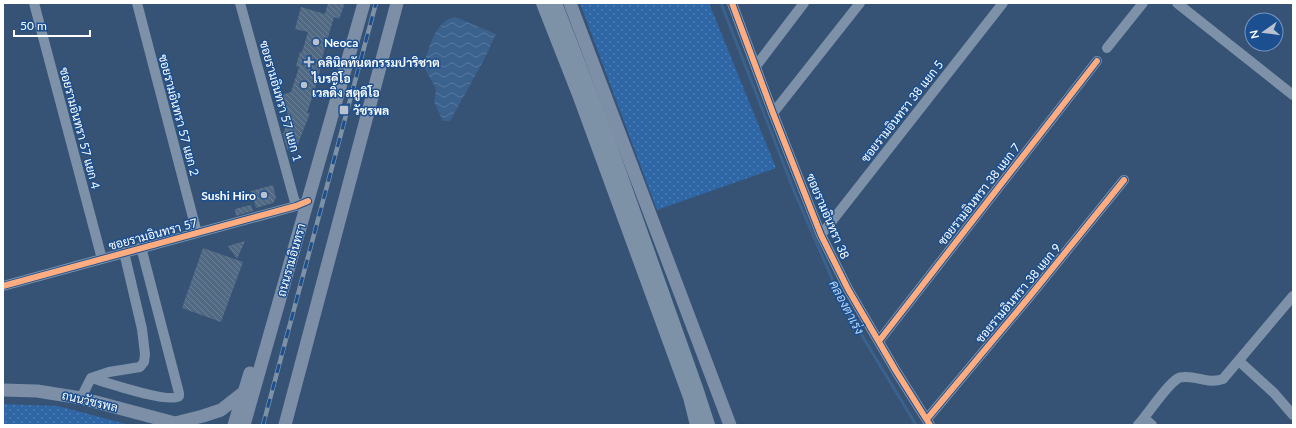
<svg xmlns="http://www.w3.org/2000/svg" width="1296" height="428" font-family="Lato,Sarabun,sans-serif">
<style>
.grass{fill:url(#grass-dots)}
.water{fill:url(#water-waves)}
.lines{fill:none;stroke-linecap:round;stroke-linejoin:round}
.stream{stroke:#3b618d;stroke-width:3}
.building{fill:url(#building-back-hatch)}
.minor{stroke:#7d92a8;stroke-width:10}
.major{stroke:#7d8ea7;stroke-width:13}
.highway{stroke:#7e92a7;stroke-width:14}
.rail-casing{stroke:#7e92a7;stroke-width:4.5}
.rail{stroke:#1b4f8f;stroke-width:3;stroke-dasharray:9;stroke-linecap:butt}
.cycleway-casing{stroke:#1b4f8f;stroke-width:8}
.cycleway{stroke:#ffac80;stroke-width:6}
.poi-dot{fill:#b9c2ce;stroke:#1b4f8f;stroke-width:1.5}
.labels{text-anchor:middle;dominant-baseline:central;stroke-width:3;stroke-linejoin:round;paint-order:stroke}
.poi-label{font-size:12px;font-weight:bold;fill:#fff;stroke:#1b4f8f;text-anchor:start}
.street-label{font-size:12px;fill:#fff;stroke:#1b4f8f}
.water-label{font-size:13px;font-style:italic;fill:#b5d3f5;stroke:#1b4f8f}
</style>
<defs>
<pattern id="grass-dots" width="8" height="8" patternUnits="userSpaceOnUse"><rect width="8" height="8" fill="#2f66a5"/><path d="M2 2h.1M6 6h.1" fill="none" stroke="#4e7db2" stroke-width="1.8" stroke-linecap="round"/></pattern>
<pattern id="water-waves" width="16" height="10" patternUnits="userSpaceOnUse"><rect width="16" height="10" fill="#3b618d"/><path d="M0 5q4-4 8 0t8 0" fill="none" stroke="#58799e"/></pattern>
<pattern id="building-back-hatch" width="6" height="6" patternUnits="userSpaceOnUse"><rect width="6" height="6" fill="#526984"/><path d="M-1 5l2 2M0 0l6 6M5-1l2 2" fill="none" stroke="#6c8096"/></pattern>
</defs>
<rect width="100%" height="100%" fill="#365274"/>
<!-- grass -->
<path class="grass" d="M580 3H709L776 168 657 210Z
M3 404 58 406 130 425H3Z"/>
<!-- water -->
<path class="water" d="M455 17 496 34 485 58 450 121H443L434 102 436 90 435 87 425 69 424 63C430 46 435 21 455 17Z"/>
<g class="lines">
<!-- stream -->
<path class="stream" d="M721 3 795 193 843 304 916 425"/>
</g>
<!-- building -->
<path class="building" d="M328 3H345L339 19 334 17 322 58H323L317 82 307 113H310L294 154 287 149 283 134 289 118 282 95 291 92 299 67 296 66 300 52H302L308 32 295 29 301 7 325 14Z
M273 185 276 198 273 203 256 208 251 191Z
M251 205 253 211 236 216 235 209Z
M245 241 237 259 228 246Z
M203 248 243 262 221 322 182 308Z"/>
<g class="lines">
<!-- minor -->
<path class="minor" d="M34 3 102 259
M137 3 197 233
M240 3 296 206
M732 3 773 113 821 235 848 289 896 371 930 425
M1177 3 1293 95
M1107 48 1143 3
M756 66 804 3
M773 113 860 3
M821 235 1003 3
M3 286 296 206 308 201
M879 341 1097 61
M1239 361 1274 393 1293 415
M91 378 109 372 140 367 144 362 145 354 142 329 124 252
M81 398 91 378C106 382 169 404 179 396V393L141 247
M1144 418 1152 425
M927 419 1030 296 1124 180
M1138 425C1149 413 1165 387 1177 379 1179 377 1183 377 1186 377 1200 377 1208 384 1223 379L1293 296"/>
<!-- major -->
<path class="major" d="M570 3 730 425
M3 390 37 391 81 398 175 423 178 425
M175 423 203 416 221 410 244 392
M234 425 250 373
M244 425 364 3
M285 425 397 3"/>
<!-- highway -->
<path class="highway" d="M543 3 580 97 690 397 697 425
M555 3 607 137 696 388 708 425"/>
<defs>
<path id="rail" d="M263 425 376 3"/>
</defs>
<!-- rail casing -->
<use href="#rail" class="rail-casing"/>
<!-- rail -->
<use href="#rail" class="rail"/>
<defs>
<path id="cycleway" d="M732 3 773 113 821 235 848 289 896 371 930 425
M3 286 296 206 308 201
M879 341 1097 61
M927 419 1030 296 1124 180"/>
</defs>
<!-- cycleway casing -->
<use href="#cycleway" class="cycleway-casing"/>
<!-- cycleway -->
<use href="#cycleway" class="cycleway"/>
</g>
<!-- markers -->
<g class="poi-dot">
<circle cx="316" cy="42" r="4"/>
<path d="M307 56h4v4h4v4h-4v4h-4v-4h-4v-4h4z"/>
<circle cx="304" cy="85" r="4"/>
<rect x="339" y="105" width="10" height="10" rx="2"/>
<circle cx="264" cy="195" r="4"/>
</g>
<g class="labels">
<!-- poi labels -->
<g class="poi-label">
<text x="324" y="42">Neoca</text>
<text x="318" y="62">คลินิคทันตกรรมปาริชาต</text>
<text x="312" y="78">ไบรดิโอ<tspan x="312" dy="14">เวลดิ้ง สตูดิโอ</tspan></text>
<text x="353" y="110">วัชรพล</text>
<text x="256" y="195" text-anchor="end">Sushi Hiro</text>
</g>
<!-- street labels -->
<g class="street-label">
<text transform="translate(281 101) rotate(74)">ซอยรามอินทรา 57 แยก 1</text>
<text transform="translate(902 111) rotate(-52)">ซอยรามอินทรา 38 แยก 5</text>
<text transform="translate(179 115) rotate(75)">ซอยรามอินทรา 57 แยก 2</text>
<text transform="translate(80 128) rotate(75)">ซอยรามอินทรา 57 แยก 4</text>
<text transform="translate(979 194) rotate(-52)">ซอยรามอินทรา 38 แยก 7</text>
<text transform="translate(828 216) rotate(67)">ซอยรามอินทรา 38</text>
<text transform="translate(153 234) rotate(-15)">ซอยรามอินทรา 57</text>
<text transform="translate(291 260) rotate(-74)">ถนนรามอินทรา</text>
<text transform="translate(1018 293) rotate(-50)">ซอยรามอินทรา 38 แยก 9</text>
<text transform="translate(90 401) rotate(13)">ถนนวัชรพล</text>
</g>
<!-- water labels -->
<g class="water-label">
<text transform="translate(847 307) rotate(62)">คลองตาเร่ง</text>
</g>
</g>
<!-- border -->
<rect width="1296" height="428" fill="none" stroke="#ffffff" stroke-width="8"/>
<!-- north arrow -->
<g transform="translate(1264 32) rotate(256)"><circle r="19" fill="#1b4f8f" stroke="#7695bc"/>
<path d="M0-3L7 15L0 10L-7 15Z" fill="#b9c2ce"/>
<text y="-6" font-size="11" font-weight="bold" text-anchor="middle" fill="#ffffff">N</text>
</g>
<!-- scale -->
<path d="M14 30v6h76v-6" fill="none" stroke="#ffffff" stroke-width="2"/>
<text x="20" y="30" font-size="12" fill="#ffffff" stroke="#1b4f8f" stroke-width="3" paint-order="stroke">50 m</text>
</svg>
